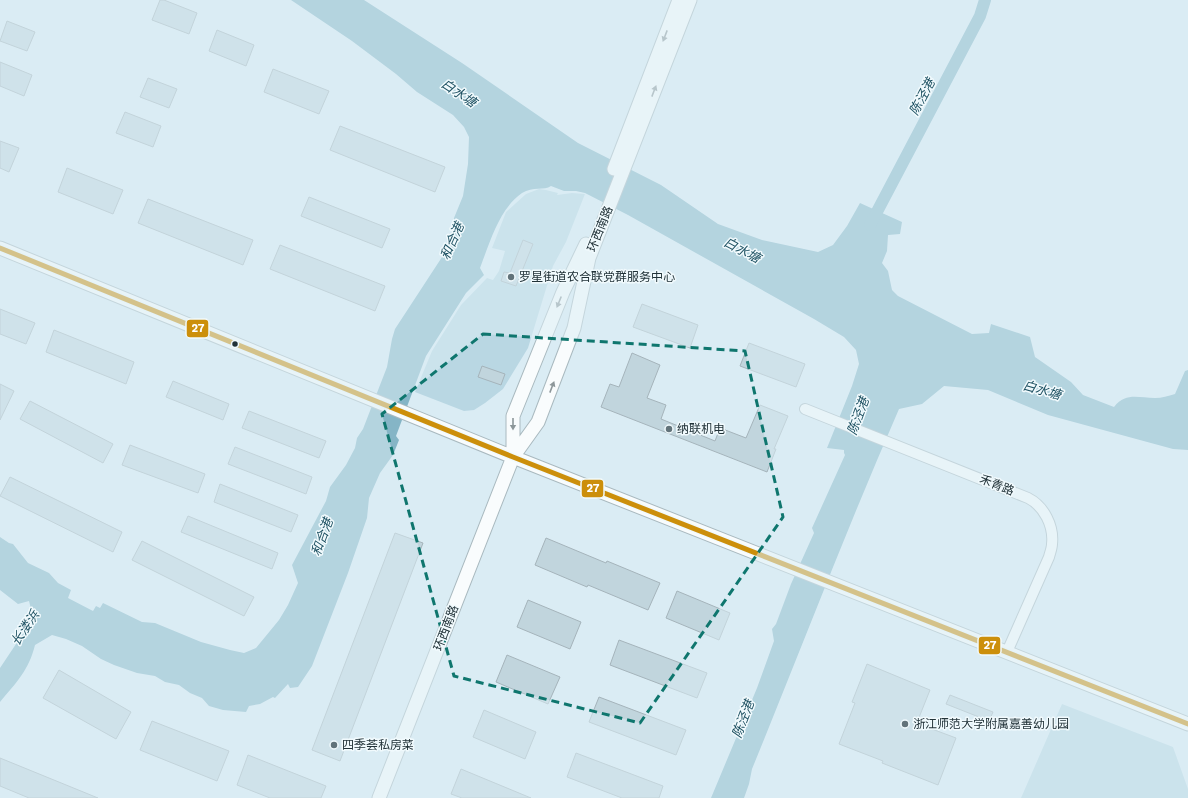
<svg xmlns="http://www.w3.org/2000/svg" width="1188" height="798" font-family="'Work Sans','Noto Sans SC',sans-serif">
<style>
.green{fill:#b9d7e3}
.water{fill:#85b5c6}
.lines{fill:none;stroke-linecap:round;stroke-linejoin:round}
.canal{stroke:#85b5c6;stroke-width:12}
.building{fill:#c1d5dd;stroke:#a5b4bb}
.minor-casing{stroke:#a9b9bf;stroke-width:12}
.tertiary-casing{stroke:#a9b9bf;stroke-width:15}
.minor{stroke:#f9fcfd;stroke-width:10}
.tertiary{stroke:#f9fcfd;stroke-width:13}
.bus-1-casing{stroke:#f1fafd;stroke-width:8}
.bus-1{stroke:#cc8f0b;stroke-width:5}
.oneway{fill:#8d979a}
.marked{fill:none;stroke:#0f766e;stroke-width:3;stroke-dasharray:8 5;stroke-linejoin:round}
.poi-dot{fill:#62737a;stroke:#f1fafd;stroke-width:1.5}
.bus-dot{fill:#213238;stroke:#f1fafd;stroke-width:1.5}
.labels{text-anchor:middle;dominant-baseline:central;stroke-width:3;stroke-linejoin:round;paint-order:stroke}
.street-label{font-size:12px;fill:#213238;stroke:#f1fafd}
.poi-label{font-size:12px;fill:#213238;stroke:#f1fafd;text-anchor:start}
.water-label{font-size:13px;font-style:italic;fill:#1e5162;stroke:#f1fafd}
.line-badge{stroke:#f1fafd;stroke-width:1.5}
.badge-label{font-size:11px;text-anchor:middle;font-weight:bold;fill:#fff}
</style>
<rect width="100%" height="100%" fill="#daecf4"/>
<!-- green -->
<path class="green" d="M539 189 546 190 558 193 557 195 572 193 585 194 566 242 553 266 528 348 503 389 485 403 474 410 464 411 415 392 432 351 461 305 487 278 493 280 499 271 505 251 492 248 506 212 526 194Z
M1062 704 1173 747 1188 789V798H1021Z"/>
<!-- water -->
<path class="water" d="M291 0H364L462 63 578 143 661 185 718 224 762 240 818 252 833 245 847 226 860 203 902 222 900 234 888 235 887 251 882 263 888 271 892 290 898 296 972 334 989 333 991 324 1030 337 1035 357 1071 382 1083 395 1114 407C1126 392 1138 398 1155 398 1162 398 1168 396 1175 394L1185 371 1188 370V450L1173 449 1048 415 988 390 944 386 922 404 899 409C847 528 801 649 752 769L749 784 744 798H711L757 688 774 641 772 629 776 624 791 584 814 533 812 528 845 455 844 453V450L827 448 852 386 859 364 856 350 844 337 814 319 628 215 585 193 576 191H564L551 186C544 191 533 186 522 193 499 209 490 242 480 268L484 275 466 293 426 356 396 436 399 440 393 455 380 473 369 498 367 518 348 573 312 666 298 687 290 688 288 684 275 698 273 697 260 704 249 706 246 712 223 710 209 706 202 698 190 693 179 685 165 682 155 676 137 673 114 665 101 659 82 646 66 639 52 635 35 645C29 670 16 683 0 702V668L24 632 30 634C34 622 32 612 29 601L18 604 0 590V537L9 543 13 544 28 563 49 573 58 583 71 590 68 598 93 611 96 606 100 608 103 603 142 622 155 623 201 642 230 650 244 653 256 648 279 620 288 605 298 583 292 565 326 501 330 487 346 465 355 448 357 438 363 429 387 367 392 339 395 329 444 254 453 230 454 218 463 196 468 164 469 137 464 127 453 115 417 92 396 74 352 41Z"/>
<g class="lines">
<!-- canal -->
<path class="canal" d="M870 225 980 16 985 0"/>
</g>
<!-- building -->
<path class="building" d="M160 0H164L197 13 189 34 152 20Z
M7 21 35 32 27 51 0 41Z
M217 30 254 45 246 66 209 51Z
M0 62 32 75 24 96 0 86Z
M273 69 329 91 319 114 264 92Z
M148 78 177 89 169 108 140 97Z
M125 112 161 126 153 147 116 133Z
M340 126 445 167 435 192 330 150Z
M0 141 19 148 9 172 0 168Z
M67 168 123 190 113 214 58 192Z
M309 197 390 229 382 248 301 216Z
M148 199 253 240 243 265 138 223Z
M523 240 533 244 516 286 501 281 504 272 510 273Z
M280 245 385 286 375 311 270 269Z
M642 304 698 325 690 348 633 327Z
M0 309 35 323 26 344 0 334Z
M54 330 134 362 126 384 46 352Z
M749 343 805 364 796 387 740 366Z
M632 353 660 365 647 398 666 405 661 419 715 441 720 428 746 438 760 405 788 416 774 449H776L767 472 601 407 610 384 619 387Z
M482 366 505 374 501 385 478 377Z
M173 381 229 404 223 420 166 397Z
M0 384 14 391 0 420Z
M30 401 113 444 103 463 20 419Z
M249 411 326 441 319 458 242 428Z
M130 445 205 474 198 493 122 465Z
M235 447 312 477 306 494 228 464Z
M10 477 122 532 113 552 0 496Z
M220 484 298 515 291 532 214 502Z
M188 516 278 553 272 569 181 532Z
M395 533 423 543 340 761 312 750Z
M546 538 606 563 607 561 660 583 648 610 588 585 587 587 535 565Z
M142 541 254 597 244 616 132 560Z
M677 591 730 613 719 640 666 618Z
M528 600 581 622 570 649 517 627Z
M619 640 707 673 697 698 610 665Z
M507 655 560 677 548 704 496 682Z
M867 664 930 690 918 720 933 726 932 729 956 738 938 785 882 763 883 761 839 744 855 703 852 702Z
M59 670 131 712 116 739 43 698Z
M950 695 993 712 989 721 946 704Z
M599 697 686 730 676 755 589 722Z
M484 710 536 732 525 759 473 737Z
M152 721 229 751 217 781 140 750Z
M576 753 663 786 659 798H622L567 777Z
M248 755 326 786 321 798H270L237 785Z
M0 758 98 798H29L0 786Z
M461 769 531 798H462L451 794Z"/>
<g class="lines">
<defs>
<path id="minor" d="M805 409 1028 498C1044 506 1054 526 1052 544 1052 548 1050 553 1049 557L1007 652"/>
<path id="tertiary" d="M614 169 679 0
M0 248 513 457 1188 724
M513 457V416L563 292 586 244
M379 798 513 457 538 422 574 328 589 258 690 0"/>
</defs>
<!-- minor casing -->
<use href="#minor" class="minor-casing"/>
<!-- tertiary casing -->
<use href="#tertiary" class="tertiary-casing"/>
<!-- minor -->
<use href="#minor" class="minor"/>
<!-- tertiary -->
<use href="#tertiary" class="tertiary"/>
<defs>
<path id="bus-1" d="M0 248 513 457 1188 724"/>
</defs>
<!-- bus-1 casing -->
<use href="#bus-1" class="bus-1-casing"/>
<!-- bus-1 -->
<use href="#bus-1" class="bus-1"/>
</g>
<!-- one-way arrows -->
<defs><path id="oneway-solid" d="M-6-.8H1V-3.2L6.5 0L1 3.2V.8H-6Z"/></defs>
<g class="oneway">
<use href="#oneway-solid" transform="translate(665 36) rotate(111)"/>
<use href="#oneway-solid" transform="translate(654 91) rotate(-69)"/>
<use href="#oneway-solid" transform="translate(559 302) rotate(112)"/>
<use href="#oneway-solid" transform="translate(552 387) rotate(-69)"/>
<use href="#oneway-solid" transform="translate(513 424) rotate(90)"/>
</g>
<!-- marked area -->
<path d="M0 0H1188V798H0ZM483 334 745 351 783 517 640 723 454 676 382 414Z" fill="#daecf4" fill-opacity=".55" fill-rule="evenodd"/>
<path class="marked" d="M483 334 745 351 783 517 640 723 454 676 382 414Z"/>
<!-- markers -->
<g class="poi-dot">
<circle cx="511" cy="277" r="4"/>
<circle cx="669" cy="429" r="4"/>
<circle cx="905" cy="724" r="4"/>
<circle cx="334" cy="745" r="4"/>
</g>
<circle class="bus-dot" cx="235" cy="344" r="3.5"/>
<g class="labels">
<!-- street labels -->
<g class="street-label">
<text transform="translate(600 229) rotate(-68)">环西南路</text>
<text transform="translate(997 485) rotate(22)">禾青路</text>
<text transform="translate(446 628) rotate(-69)">环西南路</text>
</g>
<!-- poi labels -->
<g class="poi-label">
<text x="519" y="277">罗星街道农合联党群服务中心</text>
<text x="677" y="429">纳联机电</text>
<text x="913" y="724">浙江师范大学附属嘉善幼儿园</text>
<text x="342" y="745">四季荟私房菜</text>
</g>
<!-- water labels -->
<g class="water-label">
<text transform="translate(459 93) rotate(34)">白水塘</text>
<text transform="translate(922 97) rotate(-62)">陈泾港</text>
<text transform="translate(452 241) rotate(-66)">和合港</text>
<text transform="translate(742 250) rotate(28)">白水塘</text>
<text transform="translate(1042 390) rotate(16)">白水塘</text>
<text transform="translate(858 416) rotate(-70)">陈泾港</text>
<text transform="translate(322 537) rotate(-70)">和合港</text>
<text transform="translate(25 628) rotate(-56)">长溇浜</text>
<text transform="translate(743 719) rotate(-69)">陈泾港</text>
</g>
</g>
<g class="line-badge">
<rect x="186" y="319" width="23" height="19" rx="4" fill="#cc8f0b"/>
<rect x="581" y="479" width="23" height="19" rx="4" fill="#cc8f0b"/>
<rect x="978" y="636" width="23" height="19" rx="4" fill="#cc8f0b"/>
</g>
<g class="badge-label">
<text x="198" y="332">27</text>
<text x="593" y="492">27</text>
<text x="990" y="649">27</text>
</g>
</svg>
